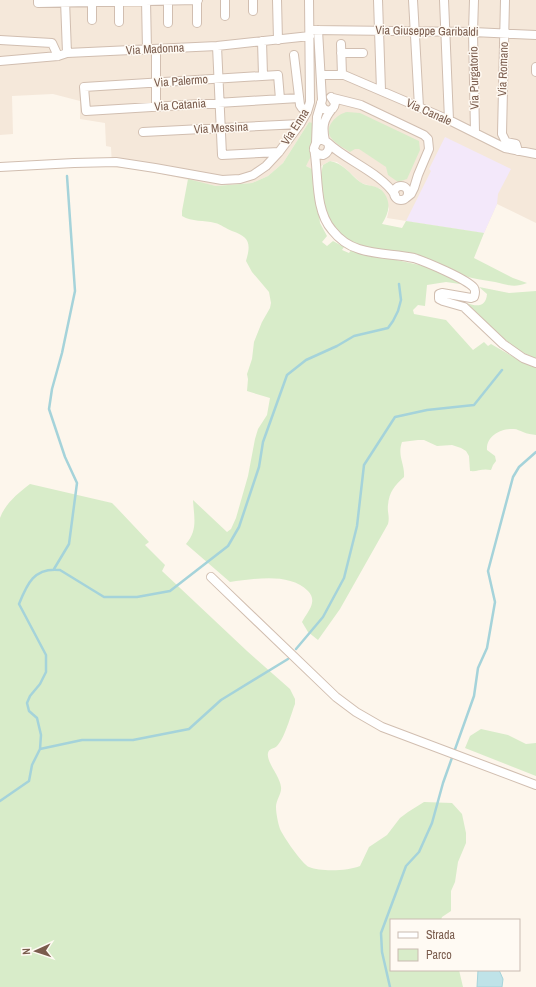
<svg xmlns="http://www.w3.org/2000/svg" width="536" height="987" font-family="'Archivo Narrow',sans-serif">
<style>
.residential{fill:#f5e8da}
.education{fill:#f3e8fa}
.green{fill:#d8ecc9}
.water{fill:#bfe3e8;stroke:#a5d3da}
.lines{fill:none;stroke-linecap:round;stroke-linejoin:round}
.stream{stroke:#a5d3da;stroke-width:2.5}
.minor-casing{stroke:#d1beb0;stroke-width:10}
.minor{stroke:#fff;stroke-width:8}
.labels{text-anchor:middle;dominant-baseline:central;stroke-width:3;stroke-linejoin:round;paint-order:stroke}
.street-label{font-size:12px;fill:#7a5c4d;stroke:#fffaf3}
</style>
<rect width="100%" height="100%" fill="#fdf6ec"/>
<!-- residential -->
<path class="residential" d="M0 0H536V223L497 204 484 233 387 218 389 209 381 189 361 183 346 169 337 162 330 161 314 170 306 166 309 122 283 163 268 176 252 183 216 186 139 169 112 167 111 147 106 146 105 123 80 119V101L53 94 12 96 13 134 0 135Z"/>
<!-- education -->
<path class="education" d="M445 137 511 169 498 194 497 204 484 233 406 221 431 171 429 169Z"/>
<!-- green -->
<path class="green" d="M347 112 360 113 419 141 420 150 407 179 398 182 388 175 386 167 359 149H355L350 152C344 148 336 144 332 139 322 128 337 114 347 112Z
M309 122 312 123 313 152 306 166 314 170 320 223 327 236 322 242 327 246 333 241 344 247 342 250 349 253 351 250 424 266 459 280 460 284 446 282 427 285 425 306 418 305 413 310 414 314 446 320 473 350 484 342 488 346 491 344 524 363 536 367V435C532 434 527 434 523 432 520 431 517 429 514 429 501 428 486 436 487 450L495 456 496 461 493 465 491 470C481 468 478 472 470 471L469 456 466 451 461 448 452 445 437 446 424 440H418L402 442C397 456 405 464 404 477 395 485 389 492 388 505 387 512 390 516 388 524L340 609 318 640 308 632 302 622C305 616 311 609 312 603 313 598 311 594 308 591 289 572 254 579 230 582L186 544C198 530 194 518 193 500L227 532 231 529 236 518 248 476 255 439 258 429 267 415 270 398 247 391 248 379 247 374 252 359 254 342 262 322 270 308 271 303 269 292 252 272 246 261C251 244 250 237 232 231 226 229 221 224 215 223 204 220 192 222 182 216V211L188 179 216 186 252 183 268 176 283 163Z
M330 161C343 163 350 174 360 182 365 186 374 185 380 189 381 189 384 193 384 193 392 204 388 214 382 224L402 228 406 221 484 233 474 258 513 278 527 283C514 288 508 285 495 282 485 280 474 279 465 276 448 269 432 260 414 255 392 248 356 251 339 234 324 218 317 186 323 165Z
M479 287 509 293 536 291V359L518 350 498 334 467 303C477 307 486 307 487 294Z
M30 484 112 503 116 507 149 542 145 545 165 565 162 571 247 651 290 689 295 699V704C291 714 285 738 277 746 274 749 269 748 268 753 266 762 280 776 281 787 282 793 276 800 276 807 276 813 278 823 280 829 283 836 302 864 309 867 321 872 348 871 360 866L369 847 387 835 400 818 408 812 424 802 452 803 462 814 466 833V843L458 862 455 882 451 891V911L442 917 441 920H391V970H459L463 987H0V518C5 504 18 493 30 484Z
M481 729 508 735 526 744 536 743V776L465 748 470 736Z"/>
<!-- water -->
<path class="water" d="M478 970H499L503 979 502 987H477Z"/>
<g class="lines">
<!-- stream -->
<path class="stream" d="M54 569 69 544 77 483 65 457 49 409 52 389 62 353 75 291 67 176
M296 649 323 617 344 578 357 526 364 465 395 417 427 410 474 405 502 370
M40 749 82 740H133L189 729 221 700 288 659
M0 801 29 781 32 765 40 749 41 735 37 718 29 711 27 703 30 696 40 684 46 672V655L19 604C27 584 34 567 60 570L104 597H137L170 591 228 546 239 527 259 467 263 442 287 375 306 360 337 346 354 336 388 328 393 321 398 311 401 300 399 284
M390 987 382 952 381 933 406 866 419 852 432 823 443 783 474 696 478 668 487 648 495 602 488 571 513 477 519 467 536 452"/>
<defs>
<path id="minor" d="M38 0V3L198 0
M65 0 67 53
M92 0V20
M119 0V22
M146 0 147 50
M168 0V23
M277 0 278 40
M378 0 381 90
M413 0 419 107
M444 0 449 120
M474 0 473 32 475 132
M505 0 502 134 506 142 516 144 518 151
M253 11V0
M225 16V0
M197 23V0
M314 30 473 32 536 35
M318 30 322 100 317 117 316 143 314 148C319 174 314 209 332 230 339 239 349 246 359 249 377 255 396 254 414 258 426 262 467 279 474 288 476 291 475 294 474 297L471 298 442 293 439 294V299L443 301 464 307 503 344 523 358 536 363
M0 40 52 43 58 56
M262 41 263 75
M341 44 342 75
M217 46 222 155 279 152
M156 49V107
M341 53H363
M294 55 300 105 302 108 307 112
M0 61 58 56 67 53 217 46 310 36
M536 67V72
M321 75H344L449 120 505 148 536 154
M333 98 361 105 424 135 428 139 429 149 418 175 414 188 411 194 406 198
M280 99 278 75 84 87 86 111C157 107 228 102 299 98
M321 103C323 113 334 113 335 103L331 97
M143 132 300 124
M325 141C322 127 323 120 332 109
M328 143C347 161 381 173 395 195
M314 150 318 154 323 155C328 153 330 148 328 143L324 140H319L316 143
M0 167 74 163 116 162 155 168 222 180 240 179 253 175 266 166 279 152 300 124 307 112 310 102 309 0
M394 193a7 7 0 1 1 14 0a7 7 0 1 1-14 0Z
M211 577 336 697 356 712 382 727 536 785"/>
</defs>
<!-- minor casing -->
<use href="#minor" class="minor-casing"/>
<!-- minor -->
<use href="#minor" class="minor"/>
</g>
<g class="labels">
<!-- street labels -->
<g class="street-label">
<text transform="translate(427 31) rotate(1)">Via Giuseppe Garibaldi</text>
<text transform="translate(155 49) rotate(-3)">Via Madonna</text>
<text transform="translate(503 69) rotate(-88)">Via Romano</text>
<text transform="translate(474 78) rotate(-91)">Via Purgatorio</text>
<text transform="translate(181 81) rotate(-4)">Via Palermo</text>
<text transform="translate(180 105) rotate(-4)">Via Catania</text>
<text transform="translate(429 112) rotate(24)">Via Canale</text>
<text transform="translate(295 127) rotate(-57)">Via Enna</text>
<text transform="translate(221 128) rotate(-3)">Via Messina</text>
</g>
</g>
<!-- legend -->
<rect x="390" y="919" width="130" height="52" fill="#fffaf3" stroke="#cabbb1"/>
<rect x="398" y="932" width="20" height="6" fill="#ffffff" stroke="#cabbb1"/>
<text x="426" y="939" font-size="12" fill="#7a5c4d">Strada</text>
<rect x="398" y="949" width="20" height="12" fill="#d8ecc9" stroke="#cabbb1"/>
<text x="426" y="959" font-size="12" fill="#7a5c4d">Parco</text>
<!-- north arrow -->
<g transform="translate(36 951) rotate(267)" stroke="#fffaf3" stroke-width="3" paint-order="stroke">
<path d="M0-3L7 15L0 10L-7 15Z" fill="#7a5c4d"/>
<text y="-6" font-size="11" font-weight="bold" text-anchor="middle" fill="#7a5c4d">N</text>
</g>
</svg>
